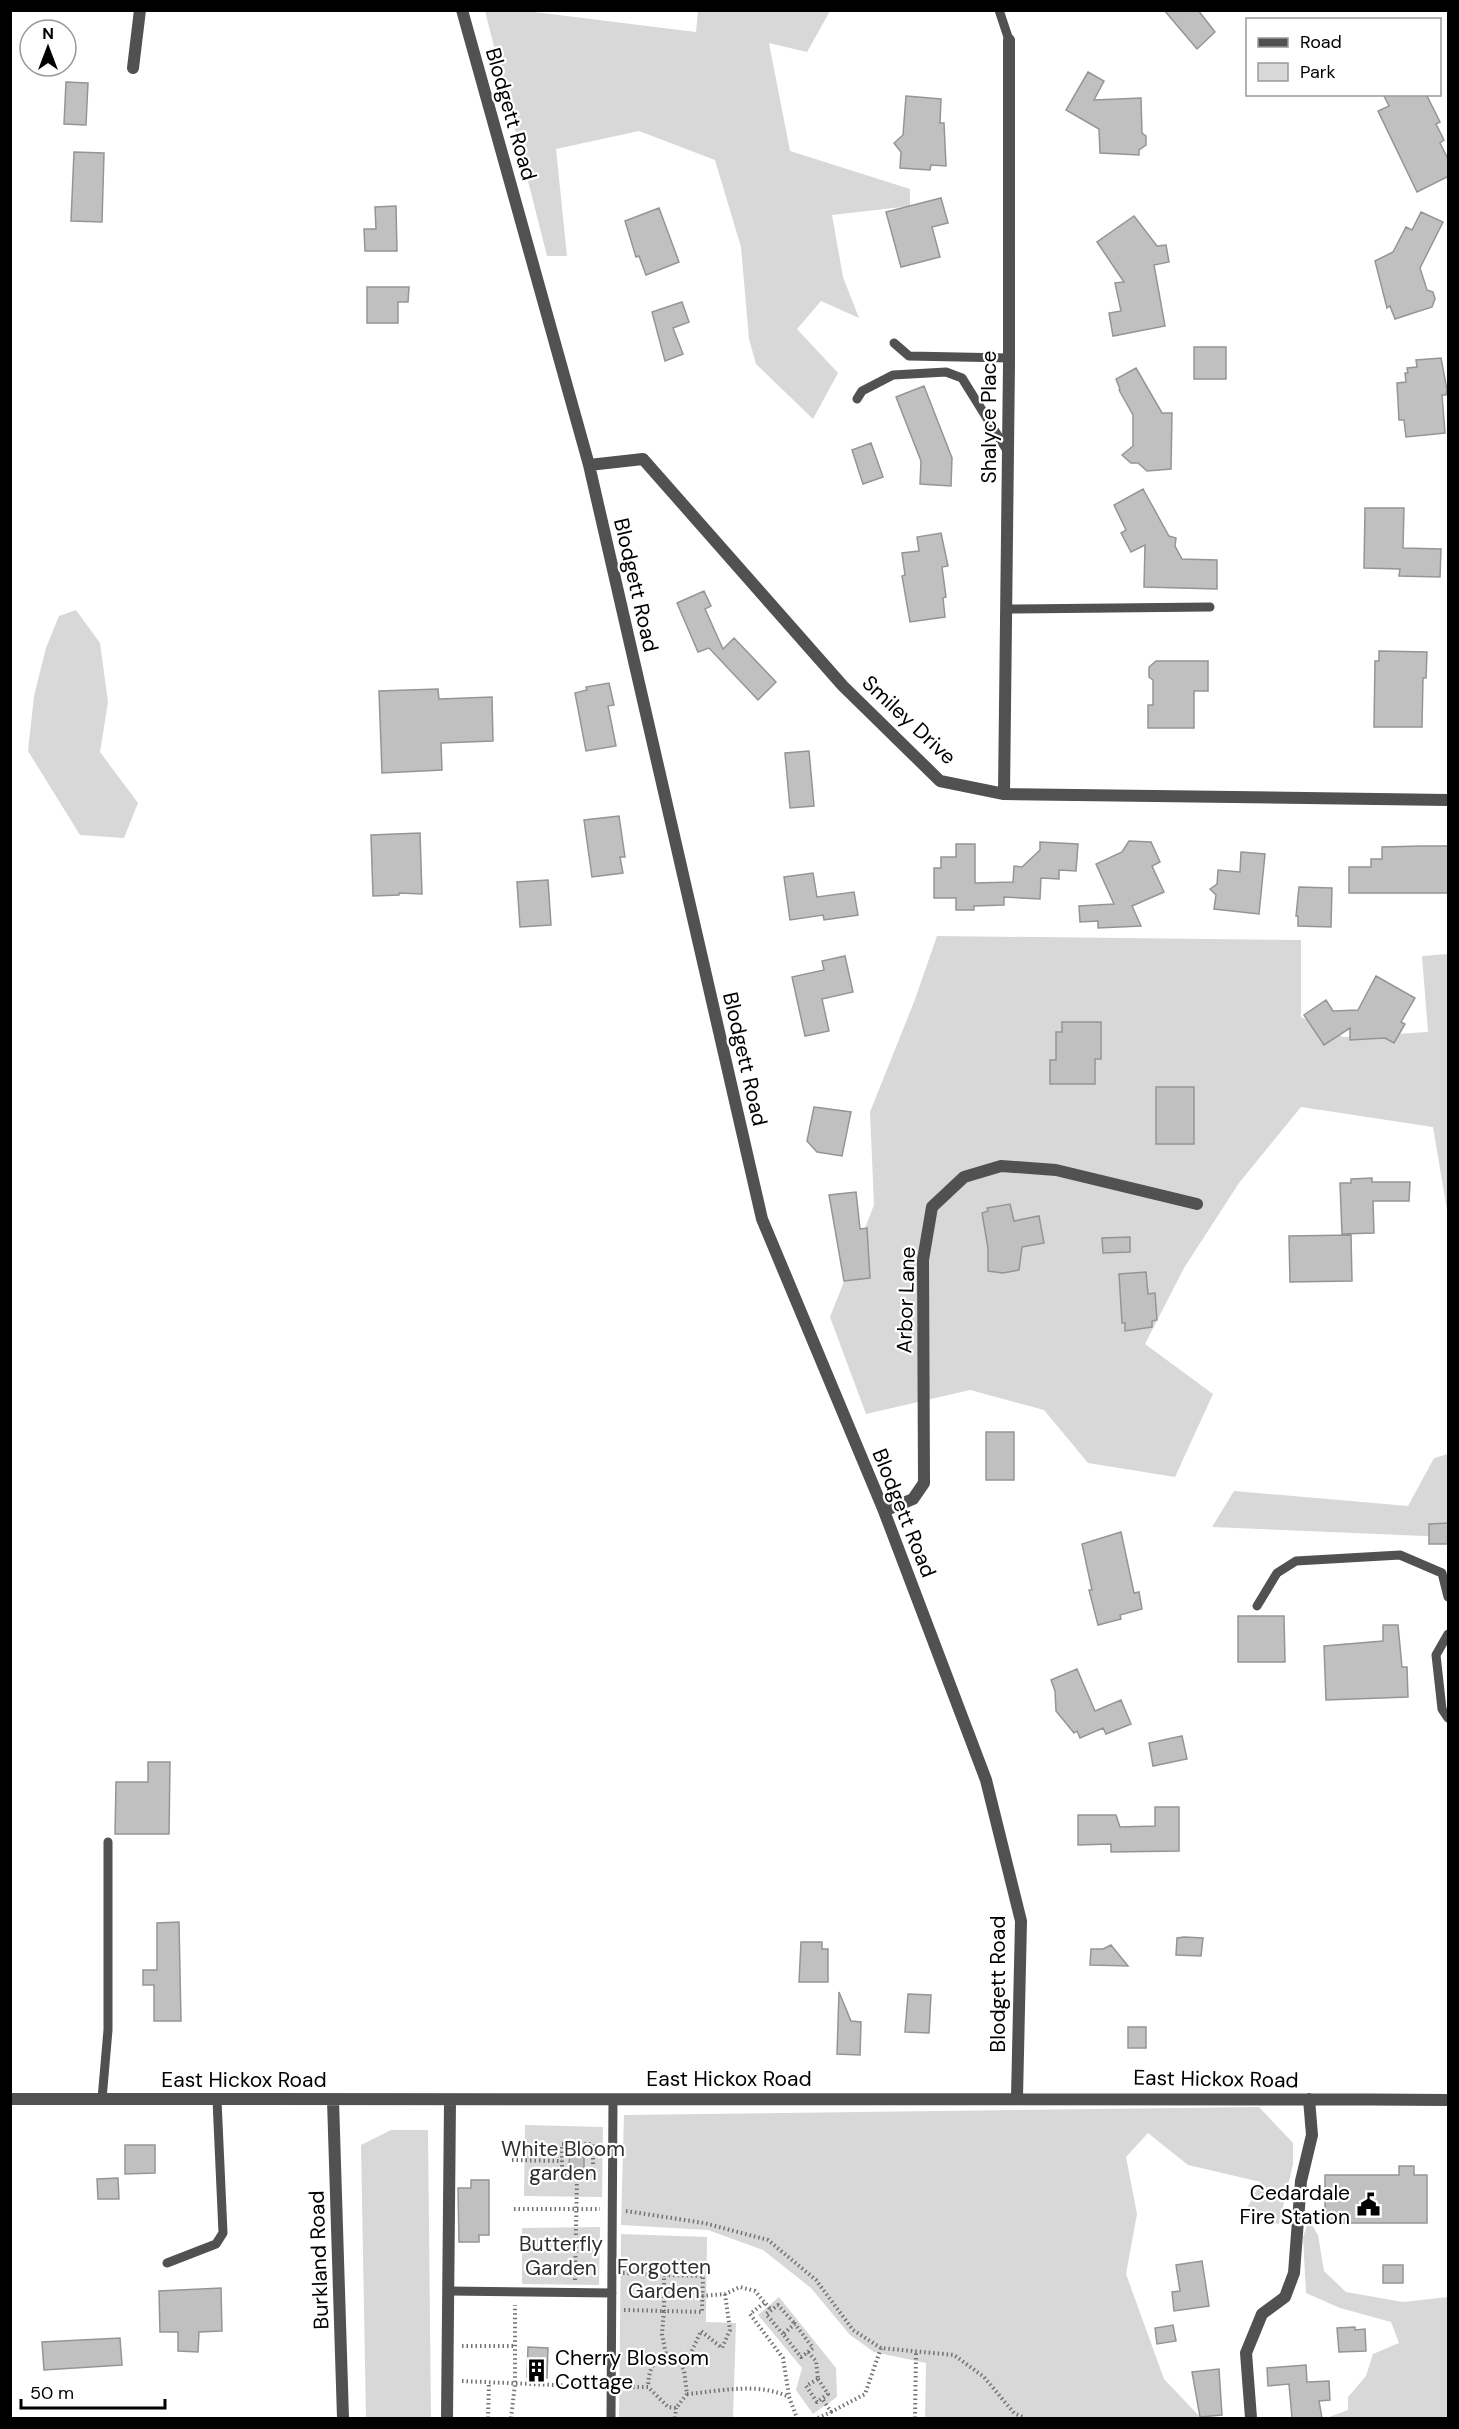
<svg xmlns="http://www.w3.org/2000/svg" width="1459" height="2429" font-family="'DM Sans',sans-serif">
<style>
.green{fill:#d8d8d8}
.building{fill:#c0c0c0;stroke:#959595;stroke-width:1.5}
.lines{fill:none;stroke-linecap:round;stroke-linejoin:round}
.path{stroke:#737373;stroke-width:4;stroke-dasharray:1.5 3;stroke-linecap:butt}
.lane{stroke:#515151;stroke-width:9}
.street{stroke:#515151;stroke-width:12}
.labels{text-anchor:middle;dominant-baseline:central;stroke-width:4.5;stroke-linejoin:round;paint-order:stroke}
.street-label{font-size:21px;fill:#000;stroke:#fff}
.park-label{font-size:21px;fill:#2f2f2f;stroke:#fff}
.poi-label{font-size:21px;fill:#000;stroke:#fff;text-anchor:end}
</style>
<rect width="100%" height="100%" fill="#fff"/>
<!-- green -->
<path class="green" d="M485 11H526L696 32 698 11H830L807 52 769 43 790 151 910 189V206L832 215 843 277 859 318 821 301 797 329 838 373 813 419 756 364 749 339 741 247 715 160 639 131 556 149 567 256H547Z
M76 610 100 643 108 702 100 752 138 803 124 838 80 835 28 751 34 696 46 648 59 616Z
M937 936 1301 940V1017L1343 1037 1428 1032 1422 956 1448 954V1216L1433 1127 1301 1107 1239 1183 1184 1268 1145 1344 1213 1394 1175 1477 1088 1463 1044 1410 970 1390 866 1414 830 1317 874 1205 870 1112 914 1002Z
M1448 1454V1537L1212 1527 1234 1491 1408 1506 1434 1458Z
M1259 2107 1293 2143V2164L1279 2224 1241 2219 1261 2182 1188 2165 1148 2133 1126 2157 1137 2214 1126 2274 1164 2379 1201 2418H925L926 2363 874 2352 850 2335 811 2288 763 2250 708 2230 621 2225 624 2115Z
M525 2125 603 2127 602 2197 524 2196Z
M391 2130H428L431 2418H366L361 2145Z
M1309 2220 1318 2235 1324 2271 1346 2292 1403 2302 1448 2297V2418H1326L1348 2410V2397L1366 2376 1373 2354 1399 2343 1391 2322 1340 2308 1306 2293 1303 2237Z
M600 2227 599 2285 522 2284V2228Z
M621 2234 707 2237 706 2322 736 2323 733 2418H619Z
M779 2297 836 2368 837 2397 813 2414 796 2390 802 2368 758 2315Z"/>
<!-- building -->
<path class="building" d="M1164 10H1198L1215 32 1197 49Z
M1088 72 1104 81 1094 100 1141 98 1142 133 1146 136V145L1139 150V155L1100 153 1099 129 1066 110Z
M66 82 88 83 86 125 64 124Z
M1383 94H1426L1440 122 1436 124 1444 140 1440 143 1449 161V176L1417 192 1378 111 1389 106Z
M906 96 941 99 940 123H944L946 166 931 165 930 170 900 168 901 152 894 143 903 135Z
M74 152 104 153 102 222 71 221Z
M941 198 948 223 932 227 940 257 901 267 886 212Z
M396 206 397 251H365L364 229H376L375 207Z
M659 208 679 262 646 275 639 256 636 257 625 221Z
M1421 212 1443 222 1420 268 1427 290 1433 292 1435 299 1432 307 1395 319 1390 306 1387 308 1375 261 1393 252 1406 227 1412 230Z
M1134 216 1157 246 1166 245 1169 262 1154 265 1165 326 1113 336 1109 313 1121 311 1115 283 1124 282 1097 242Z
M367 287H409L408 302H398V323H367Z
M682 302 689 322 673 328 683 354 665 361 652 312Z
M1194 347H1226V379H1194Z
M1441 358 1447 390 1446 395H1442L1445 433 1406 437 1404 420H1399L1397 383 1406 382 1405 373H1408L1407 368 1417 367 1416 360Z
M1136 368 1162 413H1172L1171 469 1147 471 1138 463H1131L1122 455 1133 446V415L1119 390 1120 389 1116 379Z
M924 386 952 458 951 486 920 484 921 461 896 397Z
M871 443 883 477 863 484 852 450Z
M1143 489 1169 536 1176 538 1175 546 1182 559 1217 560V589L1144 587 1145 545 1131 552 1121 533 1126 530 1114 505Z
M1365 508H1404L1403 548 1441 549 1440 577 1399 576 1400 569 1364 568Z
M941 533 948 566 942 567 946 597 943 598 945 617 910 622 902 576 905 575 902 553 919 551 917 537Z
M704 591 711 606 705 609 723 649 734 638 776 682 758 700 709 648 698 652 677 603Z
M1379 651 1427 652 1426 678H1423L1422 727H1374L1375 661H1379Z
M1156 661H1208V691H1194V728H1148V705H1153V680L1149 677V667Z
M609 683 614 705 608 706 616 746 586 751 575 693 587 690 586 687Z
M438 689 439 699 492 697 493 741 441 743 442 770 382 773 379 691Z
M809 751 814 806 790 808 785 753Z
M619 816 625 857H620L623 873 592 877 584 820Z
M420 833 422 894 399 893V895L373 896 371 835Z
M1129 841 1151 842 1160 862 1152 866 1164 892 1132 906 1141 926 1098 928V921L1080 922 1079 906 1114 904 1096 864 1122 852Z
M1040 842 1078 844 1076 871 1059 870V879L1041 878 1040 899 1004 897V905L974 906V910H956V898H934V868H941V857H956V844H975V883L1013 882 1014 866 1022 867 1040 850Z
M1421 846H1449V893H1349V867H1371V859H1382V847Z
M1241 852 1265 854 1259 914 1214 909 1216 895 1210 889 1217 884 1218 870 1240 872Z
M813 873 817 897 854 892 858 915 824 920 823 915 790 920 784 877Z
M548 880 551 925 520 927 517 882Z
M1299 887 1332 888 1331 927 1298 926V916H1296Z
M845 956 853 992 822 999 829 1031 805 1036 792 977 824 970 822 961Z
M1376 976 1415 998 1401 1022 1405 1024 1394 1043 1385 1038 1350 1040V1028L1324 1045 1304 1015 1326 1000 1333 1011 1358 1010Z
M1062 1022H1101V1059H1095V1084H1050V1060H1056V1032H1062Z
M1156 1087H1194V1144H1156Z
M814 1107 851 1112 842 1156 817 1152 807 1141Z
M1372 1178V1182H1410L1409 1201H1373L1374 1233 1342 1234 1340 1183H1351V1179Z
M856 1192 860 1229 867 1228 870 1278 844 1281 829 1195Z
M1010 1204 1014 1221 1039 1216 1044 1243 1022 1247 1019 1270 1003 1273 988 1271V1248L982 1213 988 1211 987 1208Z
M1351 1235 1352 1281 1290 1282 1289 1236Z
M1130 1237V1252L1103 1253 1102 1238Z
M1146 1272 1148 1294 1155 1293 1157 1320 1152 1321V1327L1125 1331V1323H1122L1119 1274Z
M986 1432H1014V1480H986Z
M1449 1523V1544H1429V1524Z
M1121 1532 1134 1593 1139 1592 1142 1609 1120 1615 1121 1619 1098 1625 1089 1590H1092L1082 1544Z
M1238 1616H1284L1285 1662H1238Z
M1383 1625H1398L1402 1667H1407L1408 1697 1326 1700 1324 1646 1383 1641Z
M1077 1669 1095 1711 1121 1700 1131 1724 1106 1734 1103 1728 1080 1738 1077 1731 1074 1733 1056 1711 1055 1691 1051 1680Z
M1182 1736 1187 1759 1153 1766 1149 1743Z
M148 1762H170L169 1834H115L116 1782H148Z
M1155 1807H1179V1851L1111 1852V1844L1078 1845V1815H1116L1120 1827 1155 1826Z
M179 1922 181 2021H154V1985H143V1970H157V1923Z
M1184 1937 1203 1938 1201 1956 1176 1955 1177 1938Z
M801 1942H822V1949H828V1982H799Z
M1111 1945 1128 1966 1090 1965 1091 1949H1103Z
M839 1992 851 2021 861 2022 860 2055 837 2054Z
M908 1994 931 1995 929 2033 905 2032Z
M1128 2027H1146V2048H1128Z
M125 2145H155V2173L125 2174Z
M577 2153 584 2158V2169L572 2168 569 2162 570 2156Z
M1399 2166H1414V2175H1427V2223H1325V2175H1399Z
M118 2178 119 2199H98L97 2179Z
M471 2180H489V2235H479V2242H459L458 2188H471Z
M1202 2261 1209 2306 1174 2311 1172 2292 1180 2291 1176 2265Z
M1383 2265H1403V2283H1383Z
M221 2288 222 2331 199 2332 198 2352 178 2351V2332H160L159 2291Z
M1173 2325 1176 2341 1157 2344 1155 2328Z
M1355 2327V2330L1365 2329 1366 2351 1339 2352 1337 2328Z
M120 2338 122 2365 44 2370 42 2342Z
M528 2347 548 2348 547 2378 527 2377Z
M1306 2365 1307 2382 1329 2381 1330 2400 1319 2401 1322 2418H1292L1289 2384 1268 2386 1267 2368Z
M1219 2369 1222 2415 1200 2417 1192 2372Z"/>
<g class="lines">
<!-- path -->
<path class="path" d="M562 2144H593V2176H562Z
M512 2160 562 2161
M514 2209H600
M626 2211 704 2223 768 2240 816 2280 853 2330 881 2348 954 2355 984 2377 1014 2413 1025 2418
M623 2273 664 2275
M664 2275 703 2276 702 2312 664 2311Z
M575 2280 577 2176
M702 2296 725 2294 740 2287 755 2291 771 2310
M764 2303 750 2314 783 2358 789 2396
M624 2310 664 2311 662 2334 666 2355
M783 2334 766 2314 778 2305 795 2324
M462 2346H515
M808 2352 813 2348 795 2324 783 2334 801 2357 808 2352 816 2361 818 2379
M677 2359 690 2355 701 2331 722 2348 730 2330 725 2294
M818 2379 828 2394 817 2402 806 2386Z
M462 2381 599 2387
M624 2387H648L668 2407 676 2408 687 2394 684 2370 677 2359 666 2355C651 2362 649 2371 648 2387
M687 2394C722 2391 757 2382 789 2397L797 2418
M831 2412 865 2394 881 2348
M488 2418 489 2382
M511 2418 515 2384V2305
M675 2418 676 2408
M818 2418 831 2412 822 2398
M915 2418 916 2352"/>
<!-- lane -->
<path class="lane" d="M999 10 1009 40
M894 343 909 356 1009 358
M857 399 862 391 893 375 946 372 962 378 1008 452
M1007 609 1210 607
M1257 1606 1277 1573 1296 1561 1400 1555 1442 1573 1448 1597
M1448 1634 1436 1655 1442 1709 1448 1718
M102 2099 108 2030V1842
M167 2263 216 2244 223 2233 217 2100
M449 2291 612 2293
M611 2418 613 2099"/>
<!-- street -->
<path class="street" d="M462 10 589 465 762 1219 884 1511 986 1780 1021 1921 1017 2097
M133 68 140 10
M589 465 643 459 843 686 940 781 1004 794 1448 800
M1004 794 1009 363V40
M884 1511 913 1499 924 1483 923 1260 932 1207 964 1177 1001 1166 1056 1170 1197 1204
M10 2099C490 2101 969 2096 1448 2100
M333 2100 343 2418
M447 2418 450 2101
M1251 2418 1246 2353 1262 2314 1285 2297 1294 2273 1301 2181 1312 2135 1309 2099"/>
</g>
<!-- icons -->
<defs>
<symbol id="civic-bare" viewBox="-9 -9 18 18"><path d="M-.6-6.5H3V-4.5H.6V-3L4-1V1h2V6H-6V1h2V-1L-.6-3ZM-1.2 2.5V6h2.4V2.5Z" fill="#000" stroke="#fff" stroke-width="2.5" paint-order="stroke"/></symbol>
<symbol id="building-bare" viewBox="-9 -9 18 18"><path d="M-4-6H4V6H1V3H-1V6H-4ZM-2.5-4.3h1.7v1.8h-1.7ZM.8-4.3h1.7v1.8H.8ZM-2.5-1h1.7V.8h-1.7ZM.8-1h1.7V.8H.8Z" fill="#000" stroke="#fff" stroke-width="2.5" paint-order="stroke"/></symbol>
</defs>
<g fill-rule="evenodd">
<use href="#civic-bare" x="1352" y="2188" width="33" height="33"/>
<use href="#building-bare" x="520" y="2354" width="33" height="33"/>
</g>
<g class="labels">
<!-- street labels -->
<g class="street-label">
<text transform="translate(511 114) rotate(74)">Blodgett Road</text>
<text transform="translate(989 417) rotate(-90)">Shalyce Place</text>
<text transform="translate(636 585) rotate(77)">Blodgett Road</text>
<text transform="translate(909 720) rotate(43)">Smiley Drive</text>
<text transform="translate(745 1059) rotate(77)">Blodgett Road</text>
<text transform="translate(906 1300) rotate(-88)">Arbor Lane</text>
<text transform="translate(904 1513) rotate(68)">Blodgett Road</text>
<text transform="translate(998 1984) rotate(-90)">Blodgett Road</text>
<text x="729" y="2079">East Hickox Road</text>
<text transform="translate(1216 2079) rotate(1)">East Hickox Road</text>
<text x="244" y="2080">East Hickox Road</text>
<text transform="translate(319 2260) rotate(-92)">Burkland Road</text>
</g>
<!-- park labels -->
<g class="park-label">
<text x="563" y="2149">White Bloom<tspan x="563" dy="24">garden</tspan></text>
<text x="561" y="2244">Butterfly<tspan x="561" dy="24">Garden</tspan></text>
<text x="664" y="2267">Forgotten<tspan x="664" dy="24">Garden</tspan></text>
</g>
<!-- poi labels -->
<g class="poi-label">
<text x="1350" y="2193">Cedardale<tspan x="1350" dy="24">Fire Station</tspan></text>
<text x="555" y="2358" text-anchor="start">Cherry Blossom<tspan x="555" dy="24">Cottage</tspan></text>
</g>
</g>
<!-- border -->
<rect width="1459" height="2429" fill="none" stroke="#000000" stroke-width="24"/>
<!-- legend -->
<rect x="1246" y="18" width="195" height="78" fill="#ffffff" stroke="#999999" stroke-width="1.5"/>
<rect x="1258" y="38" width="30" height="9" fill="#515151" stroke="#999999" stroke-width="1.5"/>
<text x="1300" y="48" font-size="18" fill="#000000">Road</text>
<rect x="1258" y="63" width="30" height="18" fill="#d8d8d8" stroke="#999999" stroke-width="1.5"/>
<text x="1300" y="78" font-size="18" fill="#000000">Park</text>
<!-- north arrow -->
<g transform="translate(48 48)"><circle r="28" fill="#ffffff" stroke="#999999" stroke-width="1.5"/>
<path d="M0-4.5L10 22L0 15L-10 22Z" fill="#000000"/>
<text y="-9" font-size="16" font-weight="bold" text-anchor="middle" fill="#000000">N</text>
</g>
<!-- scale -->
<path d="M21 2399v9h144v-9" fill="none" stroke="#000000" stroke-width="3"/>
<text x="30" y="2399" font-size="18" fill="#000000" stroke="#ffffff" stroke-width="4.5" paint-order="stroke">50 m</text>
</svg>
